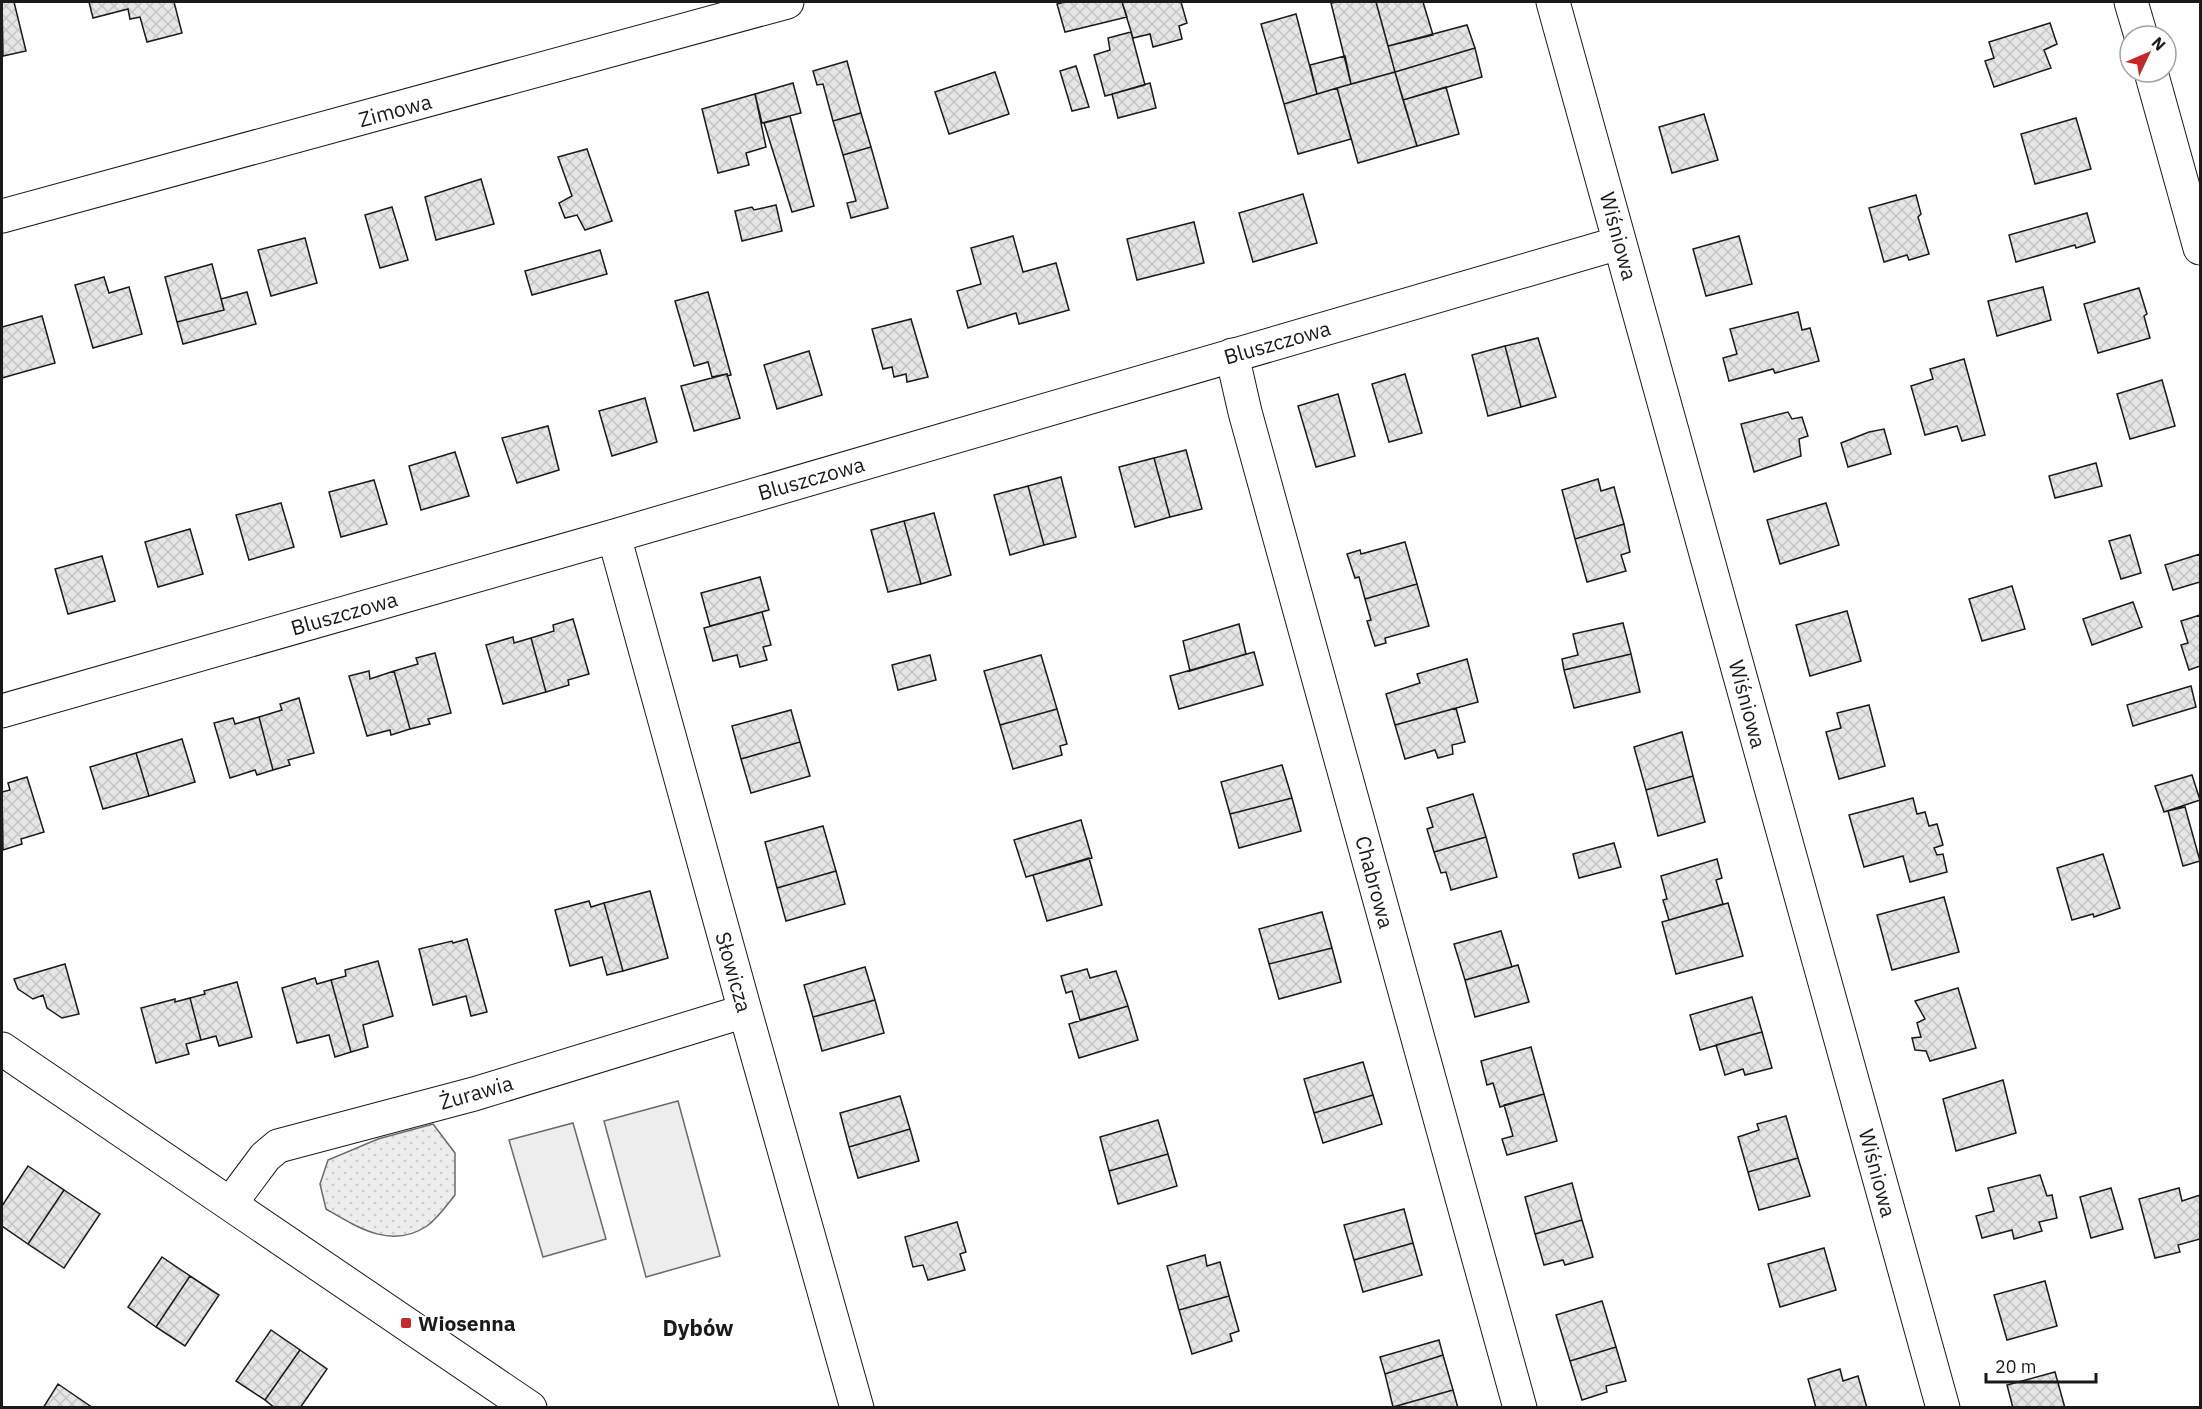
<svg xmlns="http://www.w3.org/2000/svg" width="2202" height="1409" font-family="'IBM Plex Sans',sans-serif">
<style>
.grass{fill:#ededed;stroke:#6a6a6a;stroke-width:1.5}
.park{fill:url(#park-dots);stroke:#6a6a6a;stroke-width:1.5}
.building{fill:url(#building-cross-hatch);stroke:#1a1a1a;stroke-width:1.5}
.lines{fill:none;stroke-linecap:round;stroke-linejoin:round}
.minor-casing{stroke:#1a1a1a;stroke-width:35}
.tertiary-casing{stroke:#1a1a1a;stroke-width:35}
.minor{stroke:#fff;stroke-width:33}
.tertiary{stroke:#fff;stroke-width:33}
.poi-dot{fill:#c62828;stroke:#fff;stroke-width:2}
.labels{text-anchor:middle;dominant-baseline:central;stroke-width:4.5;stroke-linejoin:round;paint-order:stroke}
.street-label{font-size:21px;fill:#1a1a1a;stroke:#fff}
.poi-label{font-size:21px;font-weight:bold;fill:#1a1a1a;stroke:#fff;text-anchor:start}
.neighbourhood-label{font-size:22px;font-weight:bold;fill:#1a1a1a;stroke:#fff}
</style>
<defs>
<pattern id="park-dots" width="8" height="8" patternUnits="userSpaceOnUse" patternTransform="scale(1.5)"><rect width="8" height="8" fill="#ededed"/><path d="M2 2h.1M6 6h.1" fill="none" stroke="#cbcbcb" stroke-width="1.8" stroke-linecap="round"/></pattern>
<pattern id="building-cross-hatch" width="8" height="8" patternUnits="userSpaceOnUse" patternTransform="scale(1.5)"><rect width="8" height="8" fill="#e6e6e6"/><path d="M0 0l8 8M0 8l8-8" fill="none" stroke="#c5c5c5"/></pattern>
</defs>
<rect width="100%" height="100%" fill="#fff"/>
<!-- grass -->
<path class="grass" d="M678 1101 720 1256 646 1277 604 1121Z
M573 1123 606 1239 543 1257 509 1140Z"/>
<!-- park -->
<path class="park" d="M433 1124 455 1153V1195C447 1205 438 1218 427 1226 391 1250 357 1227 326 1209L320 1184 328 1160 378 1139Z"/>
<!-- building -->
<path class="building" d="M2 2H14L26 51 3 56Z
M89 2H174L182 33 147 42 140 17 130 19 128 9 93 18Z
M1065 2H1122L1127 17 1065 32 1057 4Z
M1122 2H1181L1187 23 1179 26 1182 39 1153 47 1150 34 1133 38Z
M1337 2H1376L1395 72 1351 84 1331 3Z
M1376 2H1423L1433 35 1388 46Z
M1296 14 1317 94 1284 104 1261 24Z
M2050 23 2057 44 2044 50 2051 68 1994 87 1985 61 1994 58 1989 42Z
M1467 25 1475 48 1395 72 1388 46Z
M1131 32 1145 85 1105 96 1094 55 1110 50 1108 38Z
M1475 48 1482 77 1403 100 1395 72Z
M1345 56 1351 84 1317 94 1310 65Z
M847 61 861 113 833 121 823 84 817 85 813 71Z
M1076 66 1089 107 1072 111 1060 71Z
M995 72 1009 114 949 134 935 92Z
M1395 72 1417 146 1358 163 1337 88Z
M793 83 801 113 762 123 755 94Z
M1150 83 1156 108 1118 118 1112 94Z
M1446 87 1459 134 1417 146 1403 100Z
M1337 88 1351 139 1298 154 1284 104Z
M755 94 766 147 746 153 749 165 718 173 702 109Z
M861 113 871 147 843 155 833 121Z
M1704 114 1718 160 1672 173 1659 127Z
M790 116 814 206 792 212 764 123Z
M2076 118 2091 169 2035 184 2021 134Z
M871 147 888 208 851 218 847 203 856 201 843 155Z
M587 149 612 221 585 230 577 215 565 218 559 203 572 196 558 157Z
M481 179 494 224 436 240 425 197Z
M1303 194 1317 243 1253 262 1239 213Z
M1916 195 1921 214 1918 217 1929 254 1909 260 1907 255 1884 262 1869 208Z
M776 205 782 231 742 241 735 211 752 207 754 210Z
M392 207 408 260 380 268 365 215Z
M2087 213 2095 242 2076 248 2075 245 2016 262 2009 235Z
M1194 222 1204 263 1137 280 1127 239Z
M1013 236 1023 272 1056 263 1069 310 1019 324 1016 313 968 328 957 291 981 284 971 248Z
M1739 236 1752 284 1706 296 1693 249Z
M305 238 317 283 271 296 258 250Z
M600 250 607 274 532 295 525 271Z
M212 264 224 310 177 322 165 277Z
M104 277 109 293 129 287 142 334 93 348 75 285Z
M2043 287 2051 320 1997 336 1988 301Z
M2139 288 2147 314 2144 316 2150 338 2098 353 2084 304Z
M247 292 256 324 183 344 177 322 224 310 221 299Z
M708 292 731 375 727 376V374L712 377 708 362 694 366 675 301Z
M1798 312 1802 330 1810 328 1819 361 1775 373 1773 369 1729 381 1723 358 1737 354 1730 329Z
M42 316 55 363 2 378V327Z
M911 319 928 377 907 382 906 374 894 377 892 367 883 369 872 329Z
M1538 338 1556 397 1521 407 1505 346Z
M1505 346 1521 407 1488 416 1472 355Z
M809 351 822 395 777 409 764 365Z
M1964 359 1985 435 1962 441 1957 426 1925 435 1911 386 1933 379 1930 369Z
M727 374 740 418 694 431 681 386Z
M1405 374 1422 433 1389 442 1372 384Z
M2162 380 2175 426 2130 439 2117 394Z
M1338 394 1355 456 1316 467 1298 406Z
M645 398 657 442 612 456 599 411Z
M1788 412 1792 419 1802 417 1808 436 1799 439 1801 456 1754 472 1741 424Z
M548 426 559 470 517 483 502 438Z
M1884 429 1891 454 1848 467 1841 443 1869 432Z
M1186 450 1202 509 1170 517 1154 458Z
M455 452 469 496 421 510 409 466Z
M1154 458 1170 517 1135 527 1119 467Z
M2096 463 2102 486 2055 498 2049 476Z
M1061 477 1076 537 1044 545 1028 486Z
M1598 479 1601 491 1614 487 1624 524 1575 539 1562 490Z
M374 480 387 524 341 537 329 492Z
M1028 486 1044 545 1010 555 994 495Z
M281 503 294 547 249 560 236 515Z
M1826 503 1839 545 1780 564 1767 520Z
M934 513 951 575 921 584 904 521Z
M904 521 921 584 888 592 871 530Z
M1624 524 1630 552 1621 555 1626 571 1587 582 1575 539Z
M190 529 203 574 158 587 145 542Z
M2130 535 2141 573 2121 579 2109 541Z
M1405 542 1417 584 1365 599 1359 577 1355 578 1347 554 1360 550 1361 554Z
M2200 554V582L2173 590 2165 565Z
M102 556 115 601 68 614 55 569Z
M760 577 769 610 710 626 701 593Z
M1417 584 1429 626 1385 638 1386 643 1375 646 1367 621 1371 620 1365 599Z
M2012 586 2025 629 1982 641 1969 599Z
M2133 602 2142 627 2092 645 2083 619Z
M1847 611 1861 661 1810 676 1796 625Z
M762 612 771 645 763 647 767 660 740 667 737 655 713 661 704 628Z
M2200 615V666L2189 670 2181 645 2188 643 2181 621Z
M573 619 589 674 568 680 569 685 546 692 531 638 554 631 553 625Z
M1623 623 1631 654 1564 670 1562 659 1578 655 1573 634Z
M1239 624 1246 654 1190 671 1183 641Z
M513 637 514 643 531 638 546 692 503 704 486 645Z
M1254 652 1263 685 1179 709 1170 676Z
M435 653 451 713 428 719 430 724 410 729 394 671 418 664 416 658Z
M1631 654 1640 692 1574 708 1564 670Z
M930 655 936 680 898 690 892 665Z
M1041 655 1057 709 1000 725 984 671Z
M1467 659 1478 702 1395 725 1386 694 1420 683 1417 674Z
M369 671 370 679 394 671 410 729 391 735 390 730 367 736 349 676Z
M2191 686 2196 707 2133 726 2127 705Z
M299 698 314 753 288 760 290 765 273 770 259 717 282 710 280 704Z
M1869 705 1885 766 1839 779 1826 732 1841 728 1837 713Z
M1456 708 1465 742 1452 745 1453 754 1438 758 1435 750 1405 759 1395 725Z
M1057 709 1067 744 1060 746 1062 755 1013 769 1000 725Z
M791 710 800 742 741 759 732 726Z
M259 717 273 770 257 775 255 770 230 778 214 723 233 718 235 724Z
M1682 732 1693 776 1646 790 1634 747Z
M182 739 195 782 149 796 136 753Z
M800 742 810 776 751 793 741 759Z
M136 753 149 796 103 809 90 767Z
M1282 765 1292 798 1230 814 1221 782Z
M2192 775 2200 800 2164 812 2155 786Z
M1693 776 1705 822 1658 836 1646 790Z
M27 777 44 832 21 839 22 844 3 850 2 792 10 790 8 783Z
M1473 794 1486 837 1434 852 1427 829 1433 827 1427 808Z
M1292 798 1301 831 1239 848 1230 814Z
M1913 798 1917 814 1925 812 1929 826 1937 824 1943 845 1934 848 1937 855 1943 854 1947 872 1910 882 1903 856 1864 867 1849 815Z
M2185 807 2200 861 2183 866 2168 811Z
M1081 820 1092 858 1026 877 1014 840Z
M823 826 836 871 777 888 765 842Z
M1486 837 1497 877 1451 890 1446 872 1441 873 1434 852Z
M1614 843 1621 867 1579 878 1573 854Z
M2103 854 2120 908 2094 917 2093 914 2072 920 2057 868Z
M1089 858 1102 905 1047 921 1033 875Z
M1717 859 1722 878 1716 880 1723 904 1669 920 1663 900 1667 899 1661 876Z
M836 871 845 904 786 921 777 888Z
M650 891 668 958 623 971 604 903Z
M1944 897 1959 952 1892 970 1877 915Z
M589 901 591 907 604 903 623 971 607 975 602 957 570 966 555 910Z
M1728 903 1743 956 1676 974 1662 922Z
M1322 912 1332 948 1269 964 1259 929Z
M1501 931 1512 967 1465 980 1454 944Z
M467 939 487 1012 471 1016 466 996 433 1005 419 949 452 941 453 943Z
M1332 948 1341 982 1279 999 1269 964Z
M378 961 393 1016 363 1025 368 1047 351 1052 331 980 346 976 345 970Z
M65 964 79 1014 62 1018 47 1008 43 995 33 999 18 989 14 979Z
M1518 965 1529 1002 1475 1017 1465 980Z
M865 967 875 1000 813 1017 804 985Z
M1087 969 1090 978 1116 971 1128 1006 1080 1020 1072 991 1066 993 1061 976Z
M315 978 317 984 331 980 351 1052 335 1057 329 1035 297 1043 282 988Z
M237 982 252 1037 219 1046 216 1036 201 1040 190 998 205 994 204 991Z
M1958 988 1976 1048 1930 1061 1926 1051 1915 1050 1912 1038 1921 1037 1917 1023 1925 1019 1915 1001Z
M1752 997 1762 1032 1700 1050 1690 1015Z
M190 998 201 1040 186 1044 189 1054 156 1063 141 1008 175 999V1002Z
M875 1000 884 1033 822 1051 813 1017Z
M1128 1006 1138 1040 1079 1058 1069 1024Z
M1762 1032 1772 1068 1745 1075 1743 1069 1725 1075 1716 1045Z
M1531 1047 1544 1094 1500 1107 1493 1083 1487 1085 1481 1061Z
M1363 1062 1373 1095 1314 1113 1304 1079Z
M2003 1080 2016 1133 1956 1151 1943 1099Z
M1544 1094 1557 1141 1507 1155 1502 1139 1513 1136 1504 1105Z
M1373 1095 1382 1124 1323 1143 1314 1113Z
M900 1096 910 1129 849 1147 840 1113Z
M1786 1116 1798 1158 1748 1172 1738 1137 1759 1130 1757 1124Z
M1158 1120 1168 1154 1109 1171 1100 1137Z
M910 1129 919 1161 858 1178 849 1147Z
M1168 1154 1177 1186 1118 1204 1109 1171Z
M1798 1158 1810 1196 1759 1210 1748 1172Z
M28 1166 64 1190 28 1244 2 1226V1206Z
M2040 1175 2047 1196 2052 1195 2057 1218 2039 1222 2042 1231 2014 1239 2012 1230 1982 1238 1976 1216 1994 1211 1988 1188Z
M1572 1183 1582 1220 1535 1234 1525 1197Z
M2111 1188 2123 1229 2091 1238 2080 1197Z
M2179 1188 2182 1201 2200 1195V1239L2178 1245 2180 1252 2155 1258 2139 1199Z
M64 1190 100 1214 64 1268 28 1244Z
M1404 1209 1413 1243 1354 1260 1344 1225Z
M1582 1220 1593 1257 1565 1265 1563 1260 1544 1265 1535 1234Z
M957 1222 966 1252 960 1254 965 1270 928 1280 923 1265 913 1267 905 1237Z
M1413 1243 1422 1275 1363 1292 1354 1260Z
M1824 1248 1836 1290 1780 1307 1768 1264Z
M1205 1255 1207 1266 1220 1262 1229 1296 1179 1310 1167 1266Z
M162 1257 190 1276 156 1327 128 1307Z
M190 1276 219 1295 185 1346 156 1327Z
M2045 1281 2057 1326 2007 1340 1994 1295Z
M1229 1296 1239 1331 1230 1334 1232 1341 1192 1354 1179 1310Z
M1602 1301 1616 1347 1570 1361 1556 1315Z
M271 1330 300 1350 265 1400 236 1381Z
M1439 1340 1443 1355 1385 1374 1380 1357Z
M1616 1347 1626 1381 1606 1386 1607 1392 1582 1400 1570 1361Z
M300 1350 327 1369 300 1408H275L265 1400Z
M1443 1355 1453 1390 1393 1407 1385 1374Z
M1840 1369 1843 1381 1858 1376 1867 1408H1816L1808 1379Z
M2055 1372 2065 1408H2013L2007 1385Z
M58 1384 93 1408H43Z
M1453 1390 1458 1408 1393 1407Z"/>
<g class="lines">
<defs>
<path id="minor" d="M1553 2 1943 1408
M2 216 787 2
M1232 355 1245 412 1520 1408
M614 536 745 1011 857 1408
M2 711 614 536 1619 243
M2 1049 530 1408
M230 1204 265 1157 278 1146 474 1094 745 1011"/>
<path id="tertiary" d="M2131 2 2141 36
M2151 72 2200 248"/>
</defs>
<!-- minor casing -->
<use href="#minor" class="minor-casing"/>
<!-- tertiary casing -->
<use href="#tertiary" class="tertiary-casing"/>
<!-- minor -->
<use href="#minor" class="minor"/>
<!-- tertiary -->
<use href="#tertiary" class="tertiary"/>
</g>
<!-- markers -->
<rect class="poi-dot" x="400" y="1317" width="12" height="12" rx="3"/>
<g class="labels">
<!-- street labels -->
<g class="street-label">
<text transform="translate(395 110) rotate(-15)">Zimowa</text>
<text transform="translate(1619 236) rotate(75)">Wiśniowa</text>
<text transform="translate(1277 342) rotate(-16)">Bluszczowa</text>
<text transform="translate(811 478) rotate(-16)">Bluszczowa</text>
<text transform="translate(344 613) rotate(-16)">Bluszczowa</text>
<text transform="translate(1748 704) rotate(75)">Wiśniowa</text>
<text transform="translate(1375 882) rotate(75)">Chabrowa</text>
<text transform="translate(734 972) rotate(74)">Słowicza</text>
<text transform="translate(476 1092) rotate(-16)">Żurawia</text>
<text transform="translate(1878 1173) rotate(75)">Wiśniowa</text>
</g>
<!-- poi labels -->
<g class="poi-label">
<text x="418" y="1323">Wiosenna</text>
</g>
<!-- neighbourhood labels -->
<g class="neighbourhood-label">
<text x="698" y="1327">Dybów</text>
</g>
</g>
<!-- border -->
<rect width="2202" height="1409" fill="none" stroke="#1a1a1a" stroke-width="6"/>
<!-- north arrow -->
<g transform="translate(2148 54) rotate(46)"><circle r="28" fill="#ffffff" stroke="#a3a3a3" stroke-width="1.5"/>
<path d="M0-4.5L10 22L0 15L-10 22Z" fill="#c62828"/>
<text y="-9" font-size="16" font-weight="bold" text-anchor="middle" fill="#1a1a1a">N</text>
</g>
<!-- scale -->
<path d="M1986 1373v9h110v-9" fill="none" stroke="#1a1a1a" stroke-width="3"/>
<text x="1995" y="1373" font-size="18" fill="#1a1a1a" stroke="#ffffff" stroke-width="4.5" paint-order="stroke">20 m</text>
</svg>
